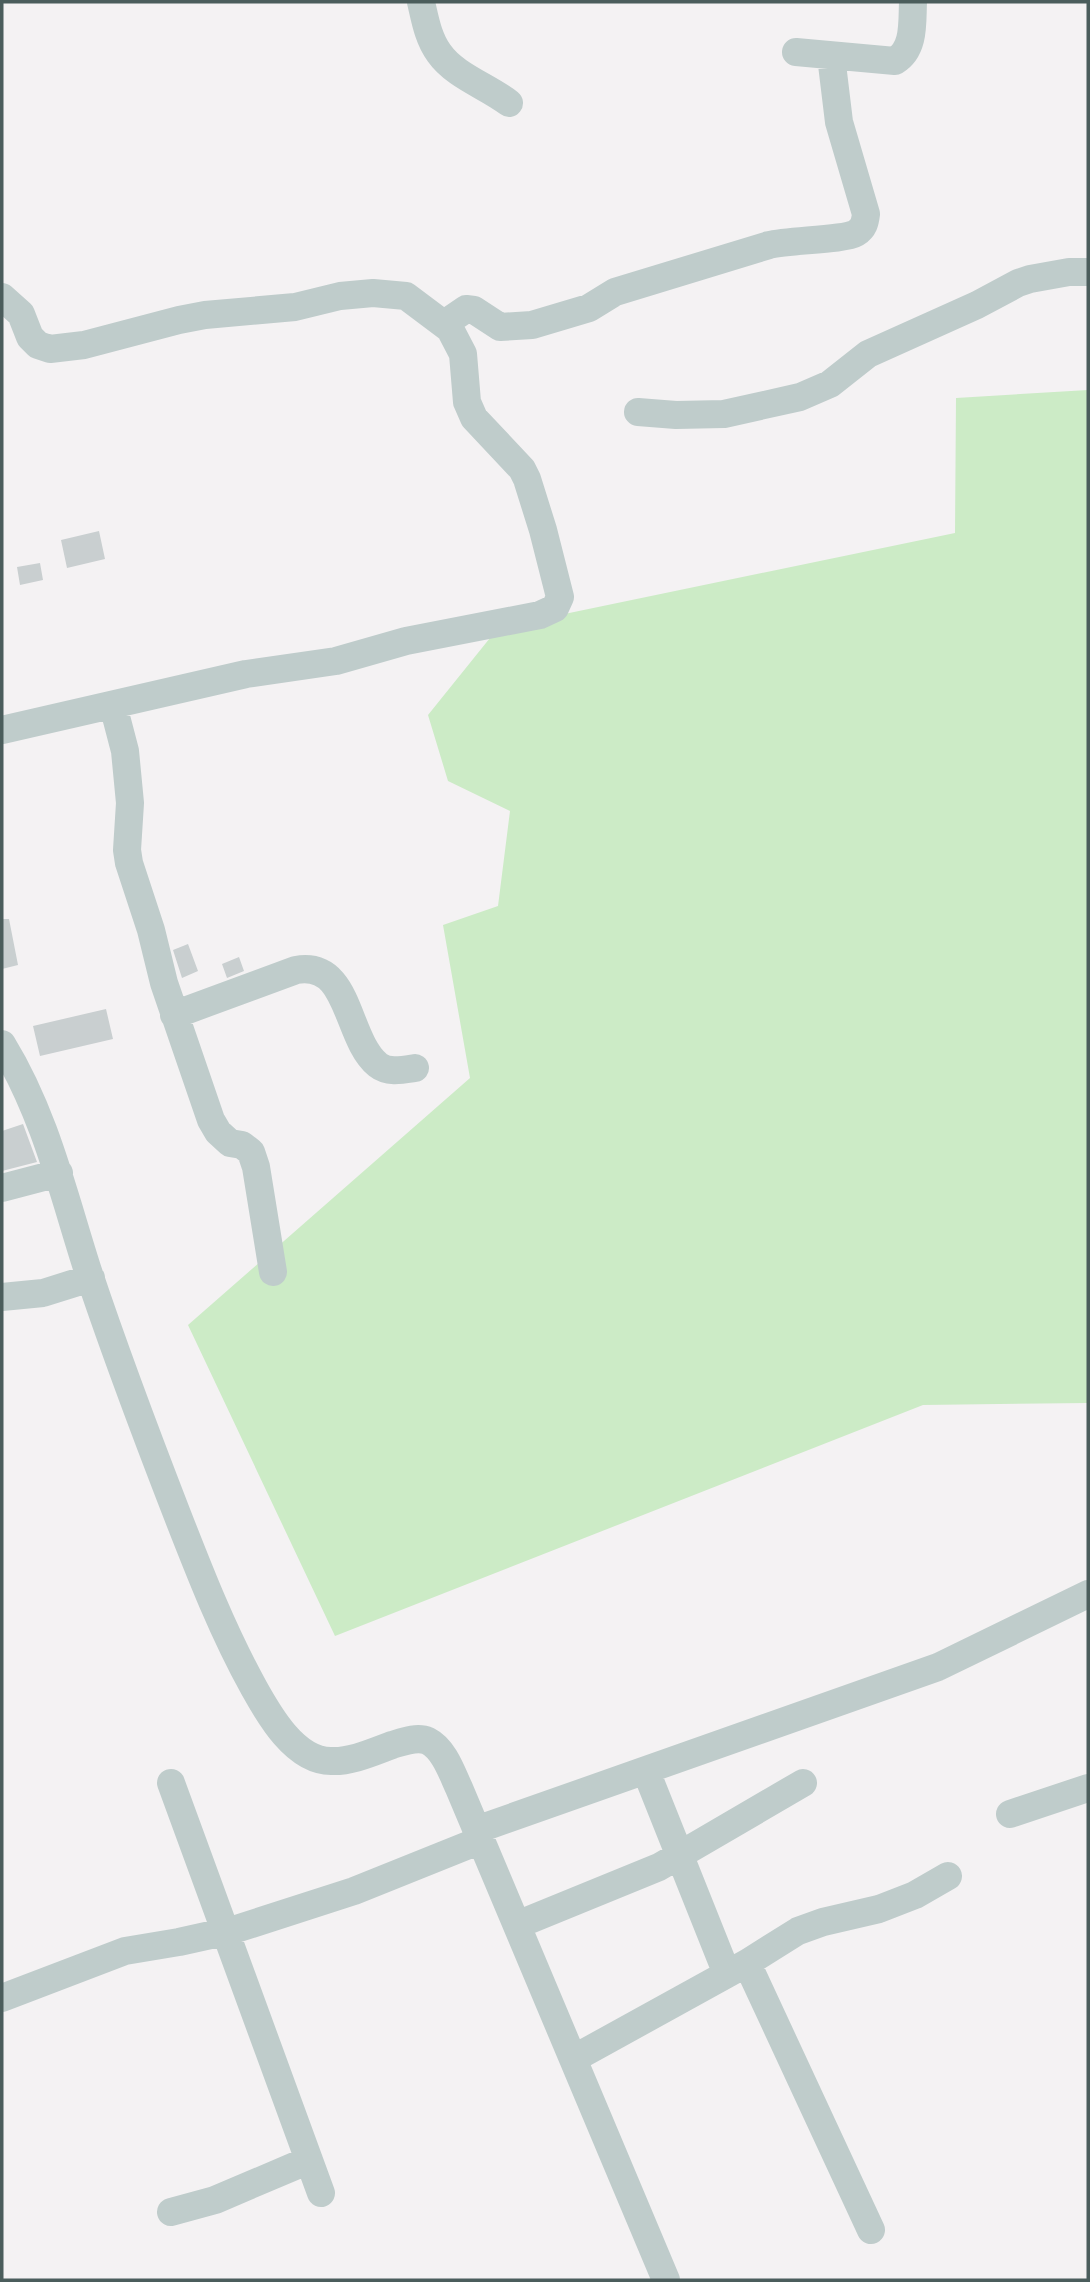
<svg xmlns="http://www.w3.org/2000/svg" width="1090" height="2282" font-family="Poppins,sans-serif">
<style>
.green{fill:#ccebc6}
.building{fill:#c9cfd0}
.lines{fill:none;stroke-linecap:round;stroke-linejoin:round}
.minor{stroke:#bfcccb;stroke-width:28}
</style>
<rect width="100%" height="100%" fill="#f4f2f3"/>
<!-- green -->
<path class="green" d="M1088 390V1403L923 1405 335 1636 188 1325 470 1078 443 925 498 906 510 811 448 781 428 715 494 633 550 617 955 533 956 398Z"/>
<!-- building -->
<path class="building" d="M99 531 105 559 67 568 61 540Z
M40 563 43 580 20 585 17 567Z
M2 919H9L18 965 2 969Z
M188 944 198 971 182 978 173 950Z
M239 957 244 971 227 978 222 964Z
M106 1009 113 1039 40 1056 33 1026Z
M23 1124 37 1162 2 1171V1131Z"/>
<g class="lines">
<!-- minor -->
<path class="minor" d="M421 2C425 19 428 38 439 53 455 76 487 86 509 103
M796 52 895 61C915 49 912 22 913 2
M2 297 21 314 30 337 38 345 50 349 84 345 179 320 205 315 295 307 340 296 373 293 406 296 450 329 463 354 467 402 474 418 522 469 527 479 543 530 560 597 555 608 540 615 406 641 336 661 246 674 2 730
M444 324 466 309 474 310 500 327 532 325 589 308 615 292 769 245C789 240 844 240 856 233 864 228 865 222 866 214L839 122 831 56
M638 412 676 415 724 414 800 397 830 384 868 354 977 305 1018 283 1030 279 1069 272H1088
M113 705 125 751 130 803 127 850 129 863 151 930 164 983 211 1120 218 1132 230 1143 242 1145 251 1152 256 1167 273 1272
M174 1015 296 970C351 960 345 1038 378 1065 388 1073 402 1070 415 1068
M2 1044C45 1114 63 1193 88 1271 115 1352 146 1434 177 1514 200 1573 223 1632 254 1688 269 1715 295 1761 331 1761 351 1762 373 1752 392 1745 402 1742 417 1736 428 1741 444 1749 452 1773 459 1788L666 2280
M2 1188 59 1173
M2 1297 43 1293 91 1278
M646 1771 727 1974
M171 1783 321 2193
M1010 1814 1088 1788
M476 1830 938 1667 1088 1594
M517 1925 659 1867 803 1783
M747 1963 871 2230
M2 1998 125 1951 179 1942 233 1930 354 1891 481 1840
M573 2059 747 1963 798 1931 823 1922 879 1909 915 1895 948 1876
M171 2212 215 2200 309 2160"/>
</g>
<!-- border -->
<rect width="1090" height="2282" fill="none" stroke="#4b5d5c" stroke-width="7"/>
</svg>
